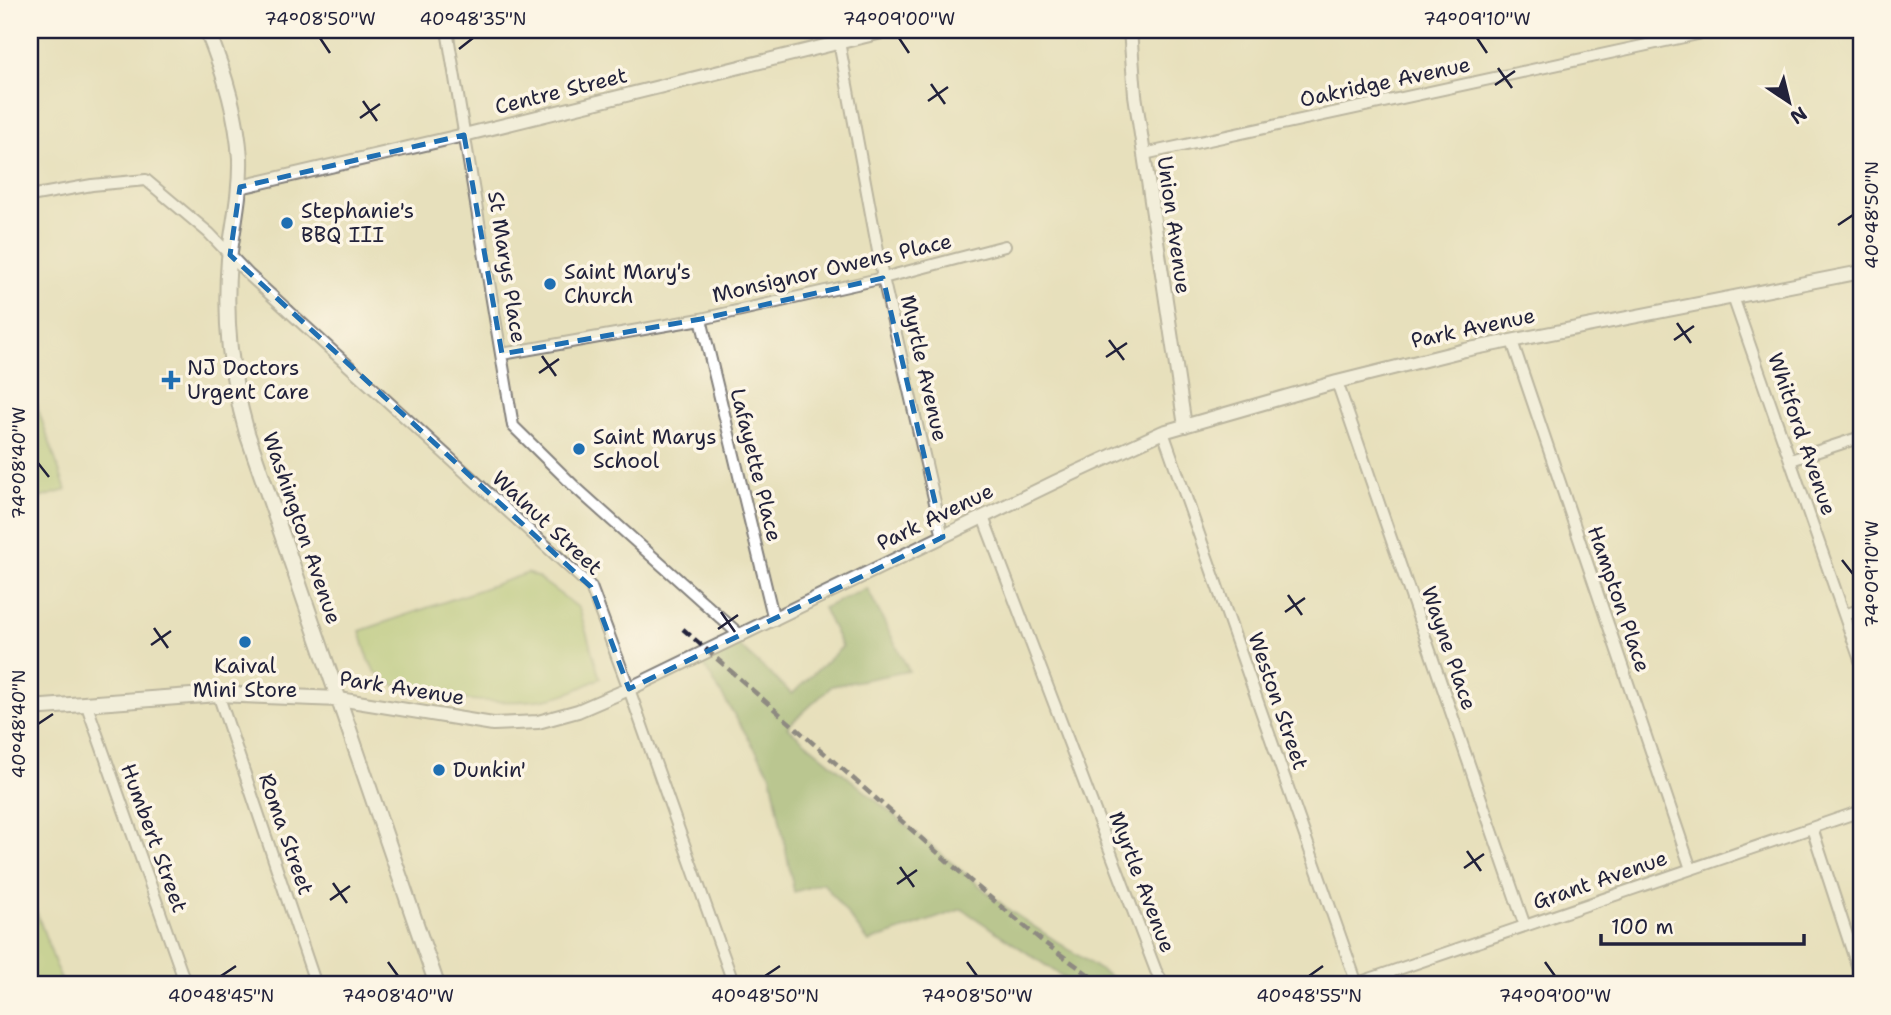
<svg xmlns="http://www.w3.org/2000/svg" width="1891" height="1015" font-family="'Shantell Sans',sans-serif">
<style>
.green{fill:#a4c168;stroke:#637252;stroke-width:2}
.forest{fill:#83a75c;stroke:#52644c;stroke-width:2}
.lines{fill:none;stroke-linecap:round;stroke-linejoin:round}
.minor-casing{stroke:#84817c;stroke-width:14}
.tertiary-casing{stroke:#84817c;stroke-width:16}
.secondary-casing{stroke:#84817c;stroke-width:18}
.minor{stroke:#fff;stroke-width:10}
.tertiary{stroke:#fff;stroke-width:12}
.secondary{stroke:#fff;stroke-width:14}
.rail{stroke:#22223b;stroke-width:4.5;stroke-dasharray:10 5;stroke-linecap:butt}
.marked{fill:none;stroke:#1f6fb2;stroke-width:5;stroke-dasharray:14 9;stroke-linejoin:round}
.ticks{fill:none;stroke:#22223b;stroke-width:2.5}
.poi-dot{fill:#1f6fb2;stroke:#fcf5e5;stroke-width:2.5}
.labels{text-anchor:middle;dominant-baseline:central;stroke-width:7;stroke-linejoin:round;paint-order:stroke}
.street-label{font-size:21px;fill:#22223b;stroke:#fcf5e5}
.poi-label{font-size:21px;fill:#22223b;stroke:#fcf5e5;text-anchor:start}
.neatline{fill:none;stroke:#22223b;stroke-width:2.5}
.ticks-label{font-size:18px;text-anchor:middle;fill:#22223b}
</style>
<rect width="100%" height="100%" fill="#fcf5e5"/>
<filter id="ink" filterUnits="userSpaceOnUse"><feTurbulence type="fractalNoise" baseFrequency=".0143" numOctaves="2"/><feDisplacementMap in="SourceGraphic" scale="14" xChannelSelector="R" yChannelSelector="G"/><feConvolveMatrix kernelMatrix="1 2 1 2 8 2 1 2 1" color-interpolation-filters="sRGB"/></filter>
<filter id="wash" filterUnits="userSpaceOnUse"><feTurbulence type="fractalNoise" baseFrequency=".00686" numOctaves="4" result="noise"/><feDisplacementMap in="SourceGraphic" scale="28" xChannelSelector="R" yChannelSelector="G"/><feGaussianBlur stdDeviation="1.57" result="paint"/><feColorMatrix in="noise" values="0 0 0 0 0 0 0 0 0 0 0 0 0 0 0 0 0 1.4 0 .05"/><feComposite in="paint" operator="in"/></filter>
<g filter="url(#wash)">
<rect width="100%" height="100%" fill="#e7e0bc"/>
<!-- green -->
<path class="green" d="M30 386 66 490 30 501Z
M528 573 537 577 579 608 600 678C584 686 568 695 550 698 514 706 398 702 375 671 367 661 364 644 360 631Z
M30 894 63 985H30Z"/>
<!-- forest -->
<path class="forest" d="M867 588 909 671 832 686 787 727 1009 910 1123 985H1075L962 909 869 942 823 883 794 892 771 775 700 659 733 640 792 694 842 647 823 608Z"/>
</g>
<g filter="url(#ink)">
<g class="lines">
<defs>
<path id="minor" d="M447 30 513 426 575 487 741 636
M839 42 883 278 943 537
M1144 154 1716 30
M30 196 92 185 146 180 209 233 249 275 591 587 629 689 734 985
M1733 297 1861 663
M701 319 774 620
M1512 341 1691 869
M502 354 701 319 883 278 1005 246
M1337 382 1525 926
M1163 432 1357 984
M1791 460 1861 437
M983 517 1156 971 1164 985
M1845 615 1861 609
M218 694 316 985
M86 703 186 985
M1812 828 1861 978
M1352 985 1861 811"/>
<path id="tertiary" d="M1130 30 1135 95 1185 426
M240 187 464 135 890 30
M339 699 493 724 538 722 578 711 629 689 1055 482 1163 432 1337 382 1465 350 1861 272"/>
<path id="secondary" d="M207 30C224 71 237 113 240 158 241 193 233 225 229 259 224 321 230 373 247 433L437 985
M30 708 218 694 339 699"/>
</defs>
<!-- minor casing -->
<use href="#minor" class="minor-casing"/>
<!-- tertiary casing -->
<use href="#tertiary" class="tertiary-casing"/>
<!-- secondary casing -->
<use href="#secondary" class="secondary-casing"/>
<!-- minor -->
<use href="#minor" class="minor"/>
<!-- tertiary -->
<use href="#tertiary" class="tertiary"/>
<!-- secondary -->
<use href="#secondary" class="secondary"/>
<!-- rail -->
<path class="rail" d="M683 629 954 867 1042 941 1103 985"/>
</g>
</g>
<!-- marked area -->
<path d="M0 0H1891V1015H0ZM464 135 502 354 701 319 883 278 943 537 629 689 591 587 230 255 240 187Z" fill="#e7e0bc" fill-opacity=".55" fill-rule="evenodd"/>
<path class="marked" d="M464 135 502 354 701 319 883 278 943 537 629 689 591 587 230 255 240 187Z"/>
<!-- ticks -->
<path class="ticks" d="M320 38 330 53M899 38 909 53M1477 38 1487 53M459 49 473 38M1498 68 1512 88M931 84 945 104M1495 85 1515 71M363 101 377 121M928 101 948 87M360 118 380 104M1838 225 1853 215M1677 323 1691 343M1109 340 1124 360M1674 340 1694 326M542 356 556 376M1106 357 1127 343M539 373 559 359M38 463 49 477M1842 560 1853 574M1288 595 1302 615M721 612 735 632M1285 612 1305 598M154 628 168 648M718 629 738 615M151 645 171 631M38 724 53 714M1467 851 1481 871M900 867 914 887M1464 868 1484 854M333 883 347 903M897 884 917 870M330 900 350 886M388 962 398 976M967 962 977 976M1545 962 1555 976M221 976 236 966M765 976 780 966M1309 976 1323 966"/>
<!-- markers -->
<g class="poi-dot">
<circle cx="287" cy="223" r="7"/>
<circle cx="550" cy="284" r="7"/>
<path d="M167.5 369.5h7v7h7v7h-7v7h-7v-7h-7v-7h7z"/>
<circle cx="579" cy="449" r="7"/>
<circle cx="245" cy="642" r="7"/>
<circle cx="439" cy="770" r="7"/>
</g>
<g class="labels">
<!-- street labels -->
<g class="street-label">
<text transform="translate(1385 82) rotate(-12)">Oakridge Avenue</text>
<text transform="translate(561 91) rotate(-14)">Centre Street</text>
<text transform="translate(1174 225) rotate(82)">Union Avenue</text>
<text transform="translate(507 267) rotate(81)">St Marys Place</text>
<text transform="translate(832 268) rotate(-13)">Monsignor Owens Place</text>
<text transform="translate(1473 328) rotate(-12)">Park Avenue</text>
<text transform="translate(924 368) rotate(77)">Myrtle Avenue</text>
<text transform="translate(1802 434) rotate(71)">Whitford Avenue</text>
<text transform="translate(756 465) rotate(76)">Lafayette Place</text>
<text transform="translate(935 517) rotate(-26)">Park Avenue</text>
<text transform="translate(547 523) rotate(43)">Walnut Street</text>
<text transform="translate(302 528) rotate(71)">Washington Avenue</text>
<text transform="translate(1619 599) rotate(71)">Hampton Place</text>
<text transform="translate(1449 648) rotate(71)">Wayne Place</text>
<text transform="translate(402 688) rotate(9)">Park Avenue</text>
<text transform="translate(1278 701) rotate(71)">Weston Street</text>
<text transform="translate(286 834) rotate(71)">Roma Street</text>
<text transform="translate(154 838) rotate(70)">Humbert Street</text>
<text transform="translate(1600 880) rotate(-19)">Grant Avenue</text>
<text transform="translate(1142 882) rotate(69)">Myrtle Avenue</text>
</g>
<!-- poi labels -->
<g class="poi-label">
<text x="301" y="211">Stephanie's<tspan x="301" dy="24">BBQ III</tspan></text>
<text x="564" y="272">Saint Mary's<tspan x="564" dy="24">Church</tspan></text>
<text x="187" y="368">NJ Doctors<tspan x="187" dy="24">Urgent Care</tspan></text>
<text x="593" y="437">Saint Marys<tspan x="593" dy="24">School</tspan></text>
<text x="245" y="666" text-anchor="middle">Kaival<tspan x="245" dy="24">Mini Store</tspan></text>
<text x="453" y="770">Dunkin'</text>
</g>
</g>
<!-- margin -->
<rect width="1891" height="1015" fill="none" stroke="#fcf5e5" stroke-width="77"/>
<!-- north arrow -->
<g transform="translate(1789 102) rotate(145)" stroke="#fcf5e5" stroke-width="5" paint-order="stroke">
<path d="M0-5L12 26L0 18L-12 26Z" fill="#22223b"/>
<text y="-10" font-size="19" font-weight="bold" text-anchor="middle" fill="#22223b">N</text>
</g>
<!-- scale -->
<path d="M1601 934v10h203v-10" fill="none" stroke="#22223b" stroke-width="3.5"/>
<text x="1611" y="934" font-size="21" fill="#22223b" stroke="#fcf5e5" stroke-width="5" paint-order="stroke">100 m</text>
<rect x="38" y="38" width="1815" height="938" class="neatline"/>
<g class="ticks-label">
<text x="320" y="25">74°08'50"W</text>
<text x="473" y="25">40°48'35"N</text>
<text x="899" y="25">74°09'00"W</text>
<text x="1477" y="25">74°09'10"W</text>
<text transform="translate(1872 215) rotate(-90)" y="6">40°48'50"N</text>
<text transform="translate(19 463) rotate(-90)" y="6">74°08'40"W</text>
<text transform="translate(1872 574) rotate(-90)" y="6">74°09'10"W</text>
<text transform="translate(19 724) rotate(-90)" y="6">40°48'40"N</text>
<text x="221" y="1002">40°48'45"N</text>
<text x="398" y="1002">74°08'40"W</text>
<text x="765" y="1002">40°48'50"N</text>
<text x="977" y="1002">74°08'50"W</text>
<text x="1309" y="1002">40°48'55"N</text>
<text x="1555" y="1002">74°09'00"W</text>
</g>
</svg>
